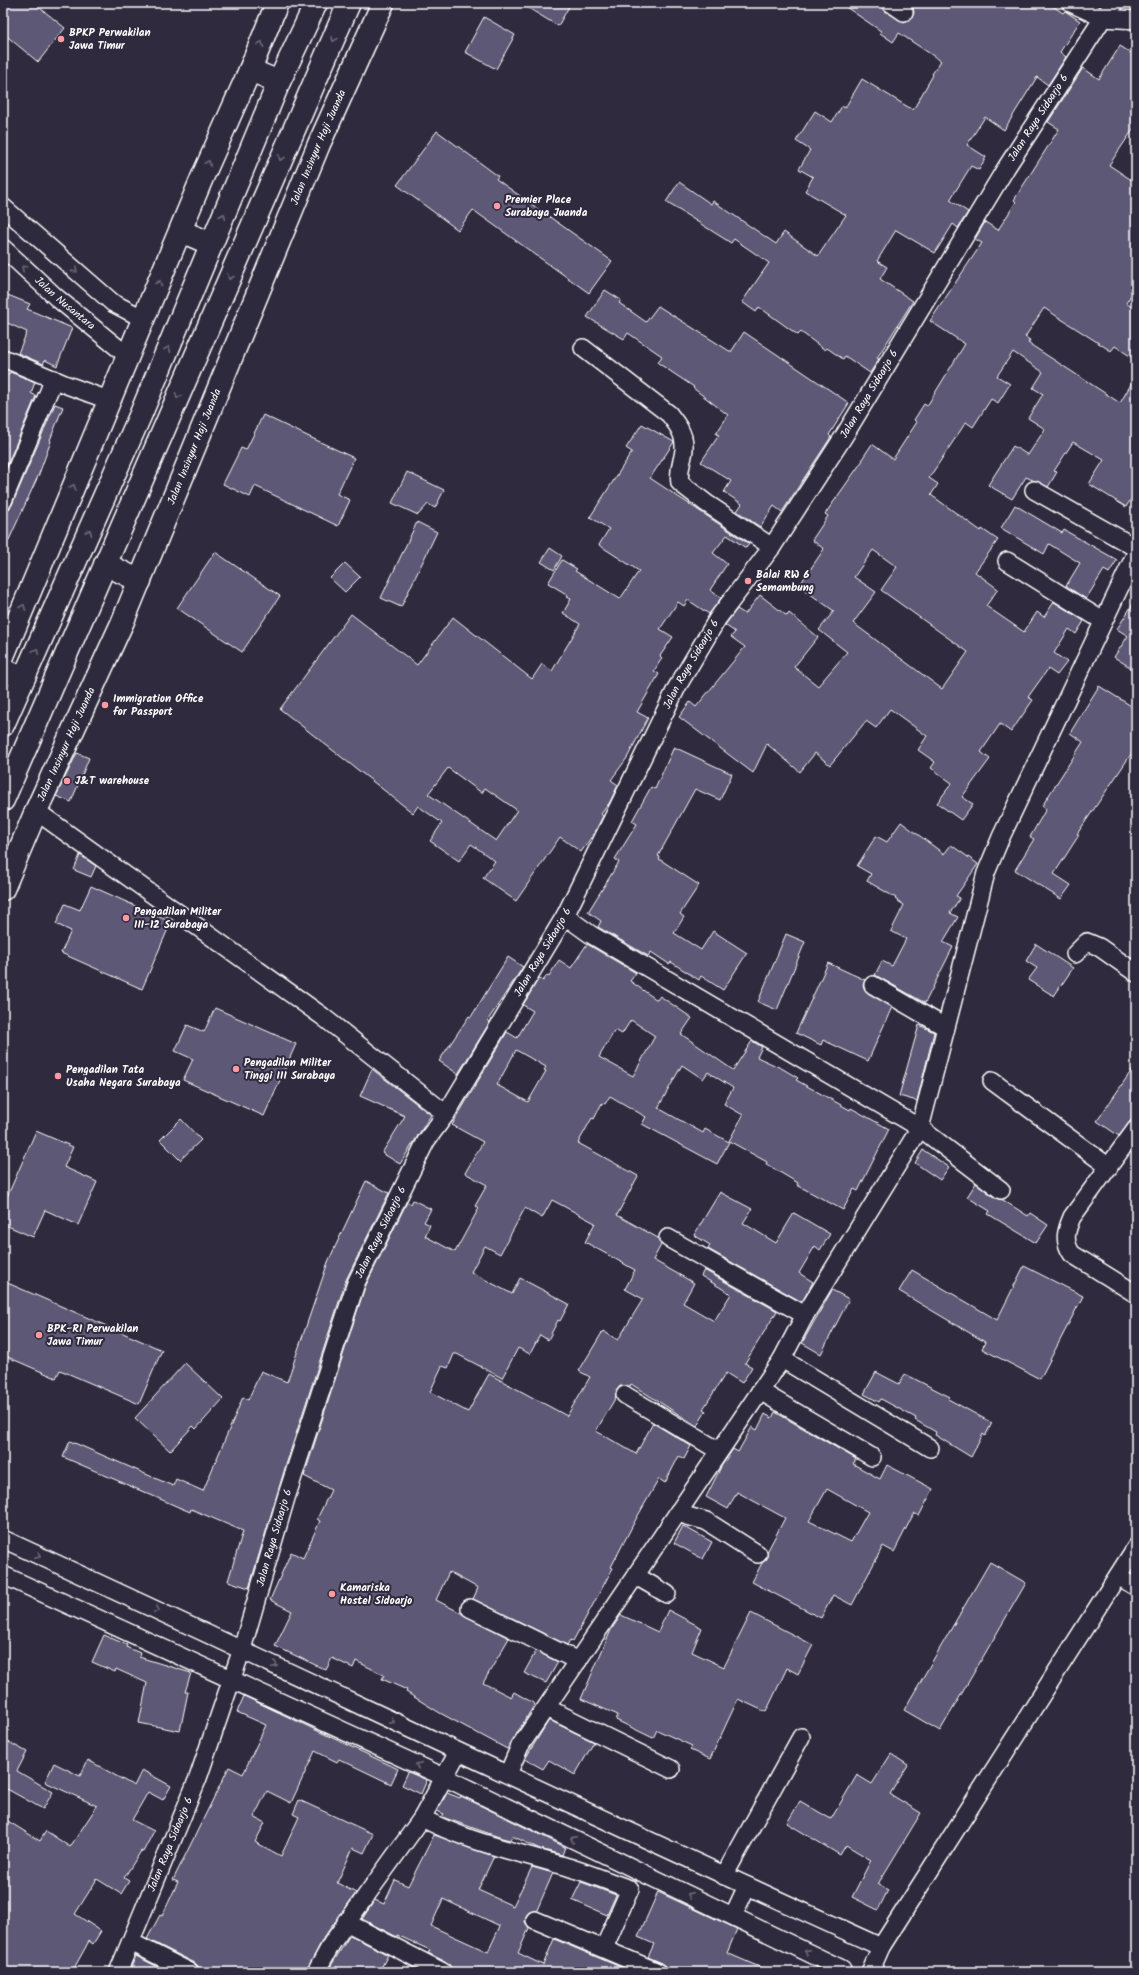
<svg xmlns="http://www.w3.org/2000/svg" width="1139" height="1975" font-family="Kalam,sans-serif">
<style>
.building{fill:#5c5875;stroke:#fff;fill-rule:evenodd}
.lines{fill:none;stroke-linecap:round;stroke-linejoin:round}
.minor-casing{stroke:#fff;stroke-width:20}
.tertiary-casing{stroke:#fff;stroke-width:25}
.trunk-casing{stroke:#fff;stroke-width:25}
.minor{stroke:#2f2a3d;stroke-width:17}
.tertiary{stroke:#2f2a3d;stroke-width:22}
.trunk{stroke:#2f2a3d;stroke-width:22}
.oneway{stroke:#6d6a77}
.poi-dot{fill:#ff9aa2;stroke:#2f2a3d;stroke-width:1.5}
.labels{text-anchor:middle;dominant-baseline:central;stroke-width:4;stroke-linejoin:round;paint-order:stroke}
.poi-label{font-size:11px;font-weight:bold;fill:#fff;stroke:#2f2a3d;text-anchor:start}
.street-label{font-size:11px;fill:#fff;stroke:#2f2a3d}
</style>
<rect width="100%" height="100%" fill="#2f2a3d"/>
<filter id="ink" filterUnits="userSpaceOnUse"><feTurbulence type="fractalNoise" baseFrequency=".025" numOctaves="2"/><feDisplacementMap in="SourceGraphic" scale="8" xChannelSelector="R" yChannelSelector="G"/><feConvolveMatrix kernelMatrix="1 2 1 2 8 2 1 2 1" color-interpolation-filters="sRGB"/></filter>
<g filter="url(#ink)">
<!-- building -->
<path class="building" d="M3 3H34L65 28 38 62 3 33Z
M520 3H571L558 26Z
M840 3H881L885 11 904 22 912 18 914 13 913 7 909 3H1048L1063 13 1065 11 1080 21 1060 52 1066 57 1048 85 1037 77 1004 130 985 117 967 145 986 157 979 170 971 166 950 200 968 212 958 228 953 224 935 253 896 230 877 261 887 267 880 279 913 301 877 358 879 359 870 373 845 356 843 359 827 348 825 350 801 332 798 335 759 307 756 312 742 302 769 263 734 239 731 243 666 202 679 182 711 204 713 201 776 244 784 232 818 256 846 215 805 191 813 177 799 169 810 150 796 141 815 111 832 122 842 106 845 108 862 79 913 110 933 75 932 74 941 61 899 33 893 42 880 33 881 31Z
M484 17 515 35 496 69 465 52Z
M1120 46 1136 56V125L1109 165 1136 183V287L1126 303 1136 310V360L1115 346 1111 351 1044 308 1025 337 1030 340 1028 343 1120 403 1136 376V491L1126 507 1089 484 1104 460 1073 442 1054 471 1057 472 1048 487 1026 477 1012 499 988 485 1013 446 1028 455 1045 429 1028 418 1043 394 1033 388 1043 372 1013 352 997 376 1010 384 998 403 991 399 973 427 966 422 929 478 938 484 931 495 981 531 982 529 998 540 975 572 998 589 986 606 1024 632 1037 612 1044 617 1054 602 1084 621 1076 634 1069 629 1054 653 1067 662 1057 675 1048 669 1028 697 1033 700 1011 732 1000 724 981 752 990 759 962 797 973 804 961 820 937 803 952 783 931 768 935 762 918 750 927 736 890 709 876 728 866 721 830 765 815 753 800 772 767 744 753 773 679 717 690 702 696 707 745 647 731 637 735 632 725 625 737 609 745 614 760 595 787 616 789 613 818 637 794 667 818 686 847 652 819 630 834 611 799 586 824 549 812 540 828 516 825 514 863 460 862 459 872 444 893 459 917 422 914 420 924 404 927 406 965 344 930 321 982 243 975 239 985 222 998 230 1016 202 1014 200 1059 129 1048 122 1083 68 1099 79ZM873 550 897 567 881 590 968 652 942 689 853 623 876 592 854 577Z
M437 131 498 176 496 179 612 261 589 293 473 210 458 230 397 185Z
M605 290 621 300 619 303 646 322 658 306 731 352 744 332 849 403 829 435 831 437 782 512 774 506 760 527 737 511 742 504 724 492 731 481 701 462 719 435 716 434 728 415 693 388 694 387 658 363 662 356 628 333 624 339 587 317Z
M3 293 30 304 27 309 72 328 57 366 45 360 43 364 18 353 27 332 3 321Z
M3 371 9 374 10 372 35 382 31 393 36 396 3 475Z
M55 404 63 407 50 440 51 441 39 474 3 553V511L9 509 12 505Z
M263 415 354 458 337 494 350 500 338 526 255 486 250 497 223 484 241 448 246 450Z
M642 424 674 442 650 478 749 544 746 548 727 535 713 553 727 564 710 590 721 598 709 614 688 600 684 606 678 602 660 629 673 637 660 656 662 658 654 671 659 674 637 712 648 718 627 758 611 780 618 785 610 802 601 814 603 816 595 832 581 852 560 837 516 901 483 878 495 861 471 844 459 861 430 841 442 823 418 806 413 813 280 709 351 614 417 665 453 617 532 679 542 664 552 671 580 624 563 613 571 599 567 597 568 595 548 583 562 560 577 569 575 571 620 599 639 571 599 545 609 529 590 517 632 452 626 448ZM448 768 482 793 485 788 517 810 496 841 428 794Z
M407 472 444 490 435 508 428 504 418 515 392 503Z
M1015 505 1062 533 1064 530 1117 560 1109 573 1104 570 1086 599 1066 586 1080 563 1049 544 1044 554 1001 528Z
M417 522 437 532 401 607 381 598Z
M550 548 562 556 554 570 541 562Z
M215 552 280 596 242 652 177 608Z
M345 563 360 577 345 592 330 578Z
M1136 599V671L1114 657 1128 636 1117 629Z
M1099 686 1136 709V747L1077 834 1079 835 1054 874 1071 885 1061 899 1015 870 1034 839 1030 837 1046 809 1042 806 1083 742 1070 733Z
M674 747 732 774 720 800 695 789 658 856 660 857 659 859 699 885 680 914 684 917 674 933 701 950 713 931 747 953 723 990 701 976 699 980 671 962 669 964 651 952 648 956 598 927 601 921 588 912 619 862 615 859 637 824 632 821 651 787 655 789Z
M77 753 89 758 71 802 56 796Z
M901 822 944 854 951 845 978 864 956 896 960 898 950 913 958 917 943 942 953 947 925 1003 875 975 882 961 892 966 906 939 891 931 904 905 895 899 896 898 867 881 871 874 857 866 876 836 887 842Z
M80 855 96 866 91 877 74 870Z
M91 886 171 922 142 989 61 953 71 931 56 924 65 904 80 910Z
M786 934 805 942 777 1010 758 1002Z
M587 944 636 973 630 981 657 1000 660 996 692 1018 681 1034 733 1070 752 1041 762 1047 757 1057 783 1069 798 1078 796 1080 850 1110 851 1108 889 1129 858 1191 854 1189 843 1210 797 1185 798 1183 766 1164 767 1162 729 1141 743 1115 724 1104 733 1088 708 1072 703 1079 682 1065 658 1108 703 1133 705 1129 729 1142 717 1164 642 1124 646 1117 610 1096 605 1104 602 1103 594 1119 592 1118 578 1143 638 1176 617 1215 658 1238 661 1245 653 1260 694 1283 683 1303 714 1321 731 1294 701 1276 704 1270 777 1311 745 1363 752 1367 742 1383 726 1373 703 1409 706 1411 697 1426 631 1384 630 1386H620L617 1390 616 1397 596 1431 636 1454 653 1423 691 1446 684 1459 679 1456 665 1483 659 1479 636 1519 611 1567 613 1568 573 1641 570 1640 567 1645 473 1599 478 1588 449 1572 436 1600 509 1638 483 1683 511 1697 514 1692 535 1704 507 1749 440 1713 406 1692 407 1690 382 1679 384 1675 356 1661 353 1668 332 1658 326 1670 275 1646 292 1611 270 1600 291 1552 303 1558 320 1521 317 1519 331 1490 304 1476 365 1287 407 1202 411 1204 413 1200 431 1209 424 1222 430 1225 425 1236 455 1252 479 1208 475 1206 487 1185 465 1173 483 1142 452 1125 507 1032 517 1038 533 1011 523 1005 539 978 543 981 547 975 549 976 559 960 571 968ZM631 1020 655 1036 633 1076 599 1057 615 1030 622 1034ZM516 1050 546 1067 544 1070 546 1071 528 1102 497 1085ZM552 1200 595 1223 585 1242 635 1270 625 1289 643 1299 618 1340 603 1331 579 1371 590 1377 567 1416 489 1374 468 1412 430 1392 442 1366 448 1368 454 1354H457L502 1378 518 1348 530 1354 540 1335 548 1340 558 1320 560 1321 569 1304 520 1278 512 1294 471 1272 485 1246 500 1254 525 1208 542 1218Z
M1036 944 1073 968 1054 996 1028 980 1037 968 1026 961Z
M508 957 523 967 488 1020 490 1022 458 1074 439 1061 469 1016 471 1017Z
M828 963 865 980 863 985 865 990 892 1007 868 1061 823 1040 821 1045 796 1033Z
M215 1008 296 1044 264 1116 183 1080 193 1059 175 1051 187 1025 204 1032Z
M919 1025 934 1032 917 1101 899 1096Z
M1136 1064V1114L1119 1136 1097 1121Z
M372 1069 431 1115 400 1164 382 1153 405 1116 360 1096Z
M181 1119 201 1140 180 1160 160 1140Z
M36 1131 73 1147 64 1167 97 1182 78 1225 45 1210 33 1237 3 1224V1206Z
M923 1150 949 1167 940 1180 915 1163Z
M366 1181 389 1193 346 1280 285 1468 249 1588 228 1581 243 1531 191 1509 190 1512 63 1457 70 1441 173 1486 176 1479 203 1491 243 1397 248 1400 261 1371 287 1382 328 1262Z
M976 1183 995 1198 1003 1200 1028 1216 1030 1213 1048 1225 1036 1243 988 1214 990 1211 967 1197Z
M720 1192 752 1209 743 1223 776 1243 794 1213 830 1234 820 1250 815 1246 799 1273 813 1282 802 1302 708 1249 710 1245 694 1235Z
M1024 1266 1083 1296 1040 1379 982 1349 985 1342 899 1291 912 1270 997 1320Z
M3 1281 162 1350 139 1404 60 1370 56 1378 3 1355Z
M832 1290 849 1299 821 1354 802 1343Z
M185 1363 223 1399 196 1429 193 1426 170 1451 135 1418Z
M876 1372 899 1384 905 1374 950 1397 948 1399 992 1423 985 1436 983 1434 971 1457 935 1435 936 1432 915 1420 916 1418 881 1399 879 1402 864 1394Z
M775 1412 856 1459 853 1464 880 1479 887 1465 933 1489 919 1516 914 1513 894 1552 883 1546 852 1605 833 1595 821 1618 752 1582 762 1563 767 1559V1552L785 1518 737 1492 728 1509 706 1497 722 1465 733 1449 738 1452 752 1427 757 1430 765 1414 772 1418ZM827 1489 868 1512 851 1542 809 1521Z
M683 1526 712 1542 703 1559 674 1543Z
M990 1562 1026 1583 940 1731 904 1710Z
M668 1610 702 1628 692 1652 724 1667 751 1613 813 1645 798 1674 787 1668 766 1712 738 1699 710 1759 690 1750 692 1746 657 1730 653 1738 616 1720 618 1715 581 1699 611 1630 621 1615 658 1632Z
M104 1635 127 1645 126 1647 140 1653 139 1657 191 1673 185 1692H188L180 1731 139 1723 147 1683 116 1669 115 1672 92 1662Z
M536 1651 558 1662 546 1683 524 1673Z
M244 1696 398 1769 391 1784 339 1759 337 1762 315 1751 291 1803 267 1791 254 1817 265 1823 255 1842 281 1856 299 1817 293 1814 299 1800 373 1834 364 1853 353 1848 337 1883 356 1893 324 1937 306 1972H200L199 1967 195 1963 147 1939 160 1915 162 1916 178 1882 173 1880 229 1767 243 1774 266 1725 237 1712Z
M549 1720 594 1742 575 1775 549 1760 543 1769 525 1759Z
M3 1739 27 1752 17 1771 53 1792 43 1809 7 1789 3 1795Z
M891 1754 908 1765 890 1794 921 1813 878 1884 888 1890 878 1910 852 1897 871 1860 846 1845 840 1855 787 1823 800 1801 831 1819 857 1775 872 1784Z
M88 1760 134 1786 142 1770 171 1786 163 1800 148 1792 132 1820 154 1831 143 1852 141 1851 124 1878 129 1881 121 1894 97 1879 75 1914 101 1931 93 1944 89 1941 72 1972H3V1818L40 1841 46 1831 70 1847 97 1806 45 1782 54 1763 80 1776Z
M408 1772 427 1780 421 1794 402 1785Z
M447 1793 460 1798 461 1796 565 1847 562 1855 540 1849 512 1836 510 1840 502 1838 442 1817 444 1814 437 1811Z
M434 1835 494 1856 478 1890 513 1906 532 1867 553 1873 537 1910 529 1912 526 1916 525 1922 529 1928 518 1953 543 1965 554 1939 632 1972H453L448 1963 428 1953 430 1950 397 1935V1937L362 1919 375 1900 384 1904 395 1880 408 1886ZM443 1899 500 1926 488 1952 431 1926Z
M581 1882 616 1895 607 1915 572 1900Z
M658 1892 737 1929 727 1953 771 1972H668L666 1966 662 1963 648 1957 654 1944 638 1937Z
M350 1935 388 1955 379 1972H327Z
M136 1956 168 1972H129Z"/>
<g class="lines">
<defs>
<g id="minor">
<path d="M891 3 904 12"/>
<path d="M1071 3 1103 18 1136 20"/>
<path d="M3 207 113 303 144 319"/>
<path id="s1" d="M3 248 57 298 129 357"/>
<path d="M583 348 669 414C676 423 684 433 684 445 685 459 677 467 680 483L706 503 772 547"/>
<path d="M3 358 67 385 108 400"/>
<path d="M1034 490 1136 548"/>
<path d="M3 501 54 379"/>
<path d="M1007 561 1103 621"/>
<path d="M36 811 322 1016 446 1114"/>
<path d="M565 916 590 934 920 1128 1001 1190"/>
<path d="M1075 954 1087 942 1099 947 1136 973"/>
<path d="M873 985 945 1027"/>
<path d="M992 1081 1109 1167"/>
<path d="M1136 1129 1072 1217C1066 1231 1063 1241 1072 1254L1136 1294"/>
<path d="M668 1238 805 1315"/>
<path d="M782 1359 930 1448"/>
<path d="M760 1391 872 1457"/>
<path d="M625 1395 719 1451"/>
<path d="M678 1512 687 1516 706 1521 758 1554"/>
<path d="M3 1539C296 1674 587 1814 881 1947"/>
<path d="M3 1575 444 1777 842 1969"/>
<path d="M636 1576 667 1594"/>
<path d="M1118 1576 1136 1587"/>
<path d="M470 1608 578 1661"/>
<path d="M547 1708 671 1769"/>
<path d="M508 1774 520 1746 782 1359 805 1315 920 1128 986 873 1001 837 1136 553"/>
<path d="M422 1818C466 1841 510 1850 557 1864 582 1870 606 1881 630 1889L604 1948"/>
<path d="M724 1876 801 1737"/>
<path d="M733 1916 747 1886"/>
<path d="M535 1920 658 1972"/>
<path d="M346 1922 443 1972"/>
<path d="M131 1942 190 1972"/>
<path id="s2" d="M118 1972 198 1778 242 1649 286 1498 356 1283 426 1141 446 1114 565 916 677 687 718 618 772 547 844 436 1006 168 1103 18 1115 3"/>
<path d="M316 1972 332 1943 422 1818 458 1752"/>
<path d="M870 1972 881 1947 1136 1547"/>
</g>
<g id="tertiary">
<path d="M3 656 202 178 250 70 277 3"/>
<path id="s3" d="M3 889 36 811 123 621 319 144 383 3"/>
</g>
<path id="trunk" d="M250 70 279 82
M181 231 211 244
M105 564 140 581
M3 669 23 679
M3 725 140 416 279 82 316 3
M3 800 349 3"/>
</defs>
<!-- minor casing -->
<use href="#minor" class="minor-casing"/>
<!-- tertiary casing -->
<use href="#tertiary" class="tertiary-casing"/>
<!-- trunk casing -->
<use href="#trunk" class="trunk-casing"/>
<!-- minor -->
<use href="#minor" class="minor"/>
<!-- tertiary -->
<use href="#tertiary" class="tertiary"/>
<!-- trunk -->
<use href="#trunk" class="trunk"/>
</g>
<!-- one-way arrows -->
<defs><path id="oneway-chevron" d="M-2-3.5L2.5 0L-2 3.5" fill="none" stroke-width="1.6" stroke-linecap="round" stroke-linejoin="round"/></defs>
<g class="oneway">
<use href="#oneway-chevron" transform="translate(334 39) rotate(114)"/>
<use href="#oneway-chevron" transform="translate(261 44) rotate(-68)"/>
<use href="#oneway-chevron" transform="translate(281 158) rotate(113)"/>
<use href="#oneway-chevron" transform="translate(208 163) rotate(-66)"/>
<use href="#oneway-chevron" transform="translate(223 216) rotate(-67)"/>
<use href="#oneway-chevron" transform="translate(24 268) rotate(-137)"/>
<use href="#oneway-chevron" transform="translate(75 270) rotate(41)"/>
<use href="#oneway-chevron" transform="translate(230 277) rotate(113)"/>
<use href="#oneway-chevron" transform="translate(159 283) rotate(-67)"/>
<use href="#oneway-chevron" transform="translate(168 349) rotate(-68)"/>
<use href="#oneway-chevron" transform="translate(178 396) rotate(113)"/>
<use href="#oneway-chevron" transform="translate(73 487) rotate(-68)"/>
<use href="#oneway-chevron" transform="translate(89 532) rotate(-66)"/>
<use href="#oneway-chevron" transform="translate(23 607) rotate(-68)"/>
<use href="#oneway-chevron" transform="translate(36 651) rotate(-66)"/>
<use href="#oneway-chevron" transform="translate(38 1556) rotate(25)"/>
<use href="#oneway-chevron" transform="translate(157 1610) rotate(25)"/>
<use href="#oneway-chevron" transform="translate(275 1665) rotate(26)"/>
<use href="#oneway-chevron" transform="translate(392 1721) rotate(26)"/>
<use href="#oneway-chevron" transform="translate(418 1765) rotate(-155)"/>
<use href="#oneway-chevron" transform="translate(573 1839) rotate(-154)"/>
<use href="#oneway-chevron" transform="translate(690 1895) rotate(-154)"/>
<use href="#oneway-chevron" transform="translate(807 1952) rotate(-154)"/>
</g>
</g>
<!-- markers -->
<g class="poi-dot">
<circle cx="61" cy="39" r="4"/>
<circle cx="497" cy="206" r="4"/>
<circle cx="748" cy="581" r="4"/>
<circle cx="105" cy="705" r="4"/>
<circle cx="67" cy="781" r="4"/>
<circle cx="126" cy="918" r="4"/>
<circle cx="236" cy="1069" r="4"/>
<circle cx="58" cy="1076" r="4"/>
<circle cx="39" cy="1335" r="4"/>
<circle cx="332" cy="1594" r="4"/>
</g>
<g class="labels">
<!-- poi labels -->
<g class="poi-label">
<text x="69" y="33">BPKP Perwakilan<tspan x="69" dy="13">Jawa Timur</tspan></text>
<text x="505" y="200">Premier Place<tspan x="505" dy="13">Surabaya Juanda</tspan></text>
<text x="756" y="575">Balai RW 6<tspan x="756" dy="13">Semambung</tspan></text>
<text x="113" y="699">Immigration Office<tspan x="113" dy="13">for Passport</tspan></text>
<text x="75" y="781">J&amp;T warehouse</text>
<text x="134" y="912">Pengadilan Militer<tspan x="134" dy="13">III-12 Surabaya</tspan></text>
<text x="244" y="1063">Pengadilan Militer<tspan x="244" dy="13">Tinggi III Surabaya</tspan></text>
<text x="66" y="1070">Pengadilan Tata<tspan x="66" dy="13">Usaha Negara Surabaya</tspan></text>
<text x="47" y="1329">BPK-RI Perwakilan<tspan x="47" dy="13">Jawa Timur</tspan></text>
<text x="340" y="1588">Kamariska<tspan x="340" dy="13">Hostel Sidoarjo</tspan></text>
</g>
<!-- street labels -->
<g class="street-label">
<text stroke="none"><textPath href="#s2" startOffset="2082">Jalan Raya Sidoarjo 6</textPath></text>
<text stroke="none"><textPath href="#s3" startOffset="806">Jalan Insinyur Haji Juanda</textPath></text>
<text stroke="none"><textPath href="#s1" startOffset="83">Jalan Nusantara</textPath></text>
<text stroke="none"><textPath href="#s2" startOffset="1758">Jalan Raya Sidoarjo 6</textPath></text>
<text stroke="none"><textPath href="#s3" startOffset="482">Jalan Insinyur Haji Juanda</textPath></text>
<text stroke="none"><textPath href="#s2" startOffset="1434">Jalan Raya Sidoarjo 6</textPath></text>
<text stroke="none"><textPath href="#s3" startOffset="158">Jalan Insinyur Haji Juanda</textPath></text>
<text stroke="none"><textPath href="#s2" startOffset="1110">Jalan Raya Sidoarjo 6</textPath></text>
<text stroke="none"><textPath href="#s2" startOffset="786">Jalan Raya Sidoarjo 6</textPath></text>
<text stroke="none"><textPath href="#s2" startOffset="462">Jalan Raya Sidoarjo 6</textPath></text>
<text stroke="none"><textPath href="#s2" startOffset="138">Jalan Raya Sidoarjo 6</textPath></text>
</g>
</g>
<!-- margin -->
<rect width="1139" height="1975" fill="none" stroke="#2f2a3d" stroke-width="16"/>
<rect x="8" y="8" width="1123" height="1959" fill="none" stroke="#fff" stroke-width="1.5" filter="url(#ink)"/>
</svg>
